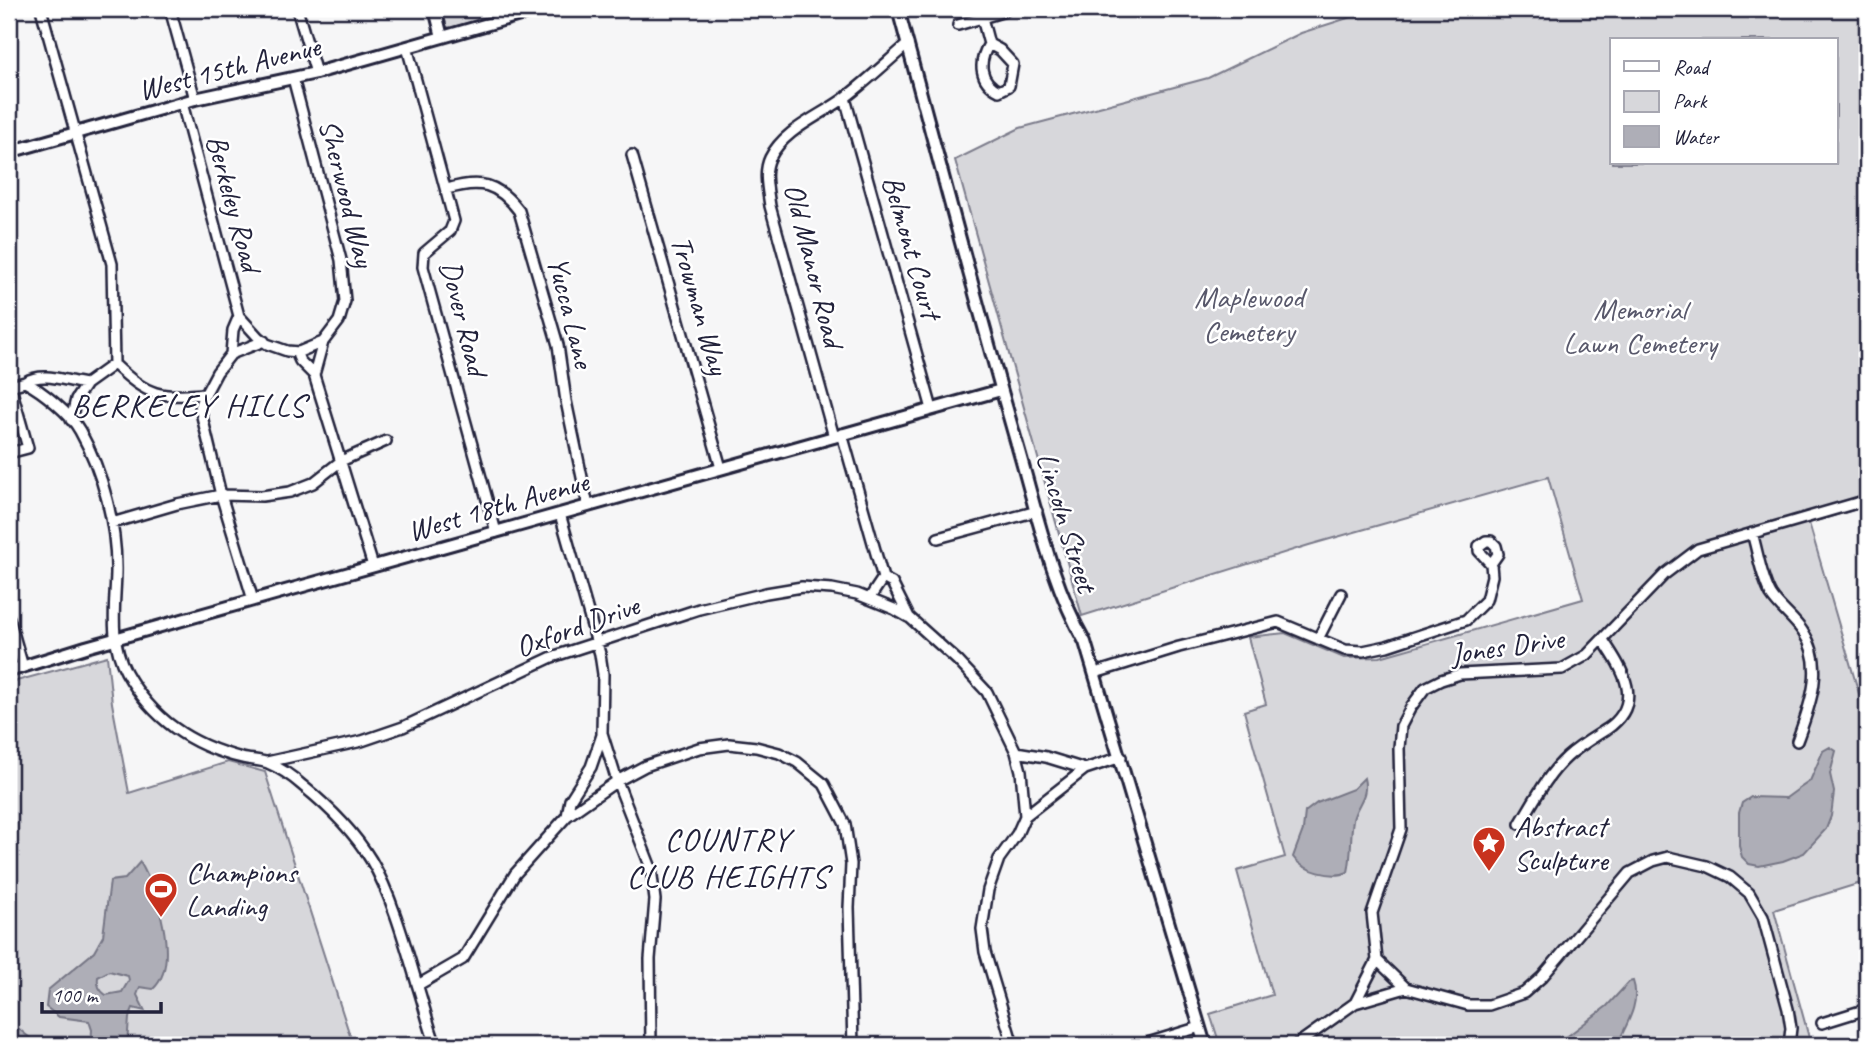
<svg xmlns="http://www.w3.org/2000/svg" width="1876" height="1054" font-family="Caveat,sans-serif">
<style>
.green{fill:#d7d7db;stroke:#7c7c8b;stroke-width:2;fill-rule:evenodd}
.water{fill:#aeaeb7;stroke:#767685;stroke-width:2;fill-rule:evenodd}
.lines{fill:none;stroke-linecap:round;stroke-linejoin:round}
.minor-casing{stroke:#22223b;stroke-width:14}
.tertiary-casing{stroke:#22223b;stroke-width:16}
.minor{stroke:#fff;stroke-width:9}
.tertiary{stroke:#fff;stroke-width:10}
.labels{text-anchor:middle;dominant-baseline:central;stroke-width:5;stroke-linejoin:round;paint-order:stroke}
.street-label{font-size:30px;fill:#22223b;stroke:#fff}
.park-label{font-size:30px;fill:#58586b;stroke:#fff}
.poi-label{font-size:30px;fill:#22223b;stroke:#fff;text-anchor:start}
.neighbourhood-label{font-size:32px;letter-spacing:2px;fill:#22223b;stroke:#fff}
</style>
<rect width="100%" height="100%" fill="#f6f6f7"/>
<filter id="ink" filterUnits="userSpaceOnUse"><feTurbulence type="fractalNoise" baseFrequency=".0143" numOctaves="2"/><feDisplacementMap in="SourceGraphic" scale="14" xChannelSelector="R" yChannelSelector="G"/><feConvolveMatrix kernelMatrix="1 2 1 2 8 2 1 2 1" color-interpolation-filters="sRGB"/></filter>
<g filter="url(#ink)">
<!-- green -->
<path class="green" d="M438 9H509V11L450 28 445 26Z
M1376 9H1867V506L1809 523 1867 721V881L1774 910 1811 1045H1220L1210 1014 1272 995 1237 871 1285 857 1244 711 1266 704 1248 637 1285 633 1344 658 1380 657 1583 599 1548 477 1309 545 1082 616 955 160 1020 128 1208 78 1301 33ZM1612 40H1836V163H1612Z
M107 656 112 703 129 793 228 762 265 772 353 1045H9V683Z"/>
<!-- water -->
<path class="water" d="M1830 747 1836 751 1830 774 1834 792 1831 816 1826 829 1804 853 1783 861 1759 866 1749 864 1742 857 1739 846V813L1742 803 1751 797 1786 798 1797 790 1810 781 1823 751Z
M1364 778C1369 798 1356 804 1353 820 1350 837 1352 854 1348 872 1334 879 1302 871 1293 857L1303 830 1305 812 1317 803 1353 789Z
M140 862C157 890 181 964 153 989L140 987 137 995 145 1011 133 1008 129 1018 127 1045H91L92 1030 89 1021 59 1017 46 1007 48 990 94 952 103 936 110 881 125 879ZM109 971 128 976 129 980 122 992 106 995C99 990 97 985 98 977Z
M1633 981C1641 1003 1626 1025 1617 1045H1556L1607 1006 1629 982Z
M19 1029 36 1043 51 1045H9V1032Z"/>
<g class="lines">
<defs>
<path id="minor" d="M41 9 112 264 114 364
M170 9 195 99
M297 9 316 73
M979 9 982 18 1005 11
M958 25 982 18 989 44C978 62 979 81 999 91L1009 86 1013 64 1000 50 989 44
M407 47 454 221 450 231 424 253 423 267 496 532
M845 98 932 409
M182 103 239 316 258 337 267 344 287 351 299 352 323 342 339 321 345 301 341 260 293 78
M632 155 721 468
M447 189C480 179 498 183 519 211L558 345 566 401 588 506
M239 316 233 330 231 354 217 372 200 404 201 412 221 495 253 600
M296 352 300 361 314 375 373 566
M231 354 264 341
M114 364C150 398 159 397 206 394
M314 375 323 342
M25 382C44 371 64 381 86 384L114 364
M10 386 25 382C42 391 70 413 80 431 103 472 117 526 116 573 115 608 109 640 126 672 152 719 190 745 242 758 250 760 260 760 268 763 280 768 293 777 303 786 329 807 354 832 371 860 391 893 406 947 417 984 424 1005 428 1025 436 1045
M71 420 76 399 86 384
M842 434 883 578 892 583 909 617 958 661 987 692 1016 752 1021 771 1025 816 1017 834 999 859 988 890 982 929 985 952 1013 1045
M834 437 770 206C768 191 763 172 770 158 784 129 821 116 846 97 867 81 887 62 908 44
M9 453 28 448 9 381
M560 514 600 654 603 674 602 733 617 781 651 868 655 900 650 959 651 1045
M112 523 177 504 221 495 262 496 290 492 313 483 341 461 386 441
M1752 533C1758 553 1761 577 1771 595 1780 609 1794 618 1803 632 1826 665 1810 706 1797 741
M938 538 1037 511
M1486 541H1491L1496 546 1498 554 1491 564 1479 551V546Z
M869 599 883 578
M9 618 23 667
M1318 639 1341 594
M1095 673 1179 647 1278 622 1345 650 1363 651 1387 646 1466 620 1486 600 1492 576 1491 564
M1016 752 1046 757 1085 769 1025 816
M267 762 362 741 403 727 552 657 699 609 766 593 802 587 832 589 857 594 894 609 908 617
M1085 769 1121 757
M567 816 570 800 591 767 602 735
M1520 824C1534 801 1547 775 1567 757 1579 746 1593 738 1607 729 1645 703 1623 670 1603 640
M1377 960 1406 988
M418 985 463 959 515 874 567 816 617 781 645 766 699 748 729 744 756 747 779 753 797 762 824 784 845 824 851 864 849 908 853 1045
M1355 1003 1406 988 1468 1005H1489L1524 993 1542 977 1630 873 1653 861 1668 857 1707 866 1730 877 1749 893 1763 917 1788 1009 1791 1028 1789 1045
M1822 1023 1867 1009
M1141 1045 1200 1027
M1296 1045 1355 1003 1377 960 1372 913 1401 829 1399 748 1401 726 1411 707 1425 688 1441 680 1460 674 1562 669 1587 655 1665 574 1698 549 1867 500"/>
<path id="tertiary" d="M435 9 442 37
M898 9C937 153 975 298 1016 441 1036 508 1050 581 1085 642L1205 1045
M9 152 195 99 316 73 541 9
M9 671 86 647 1001 390"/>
</defs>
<!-- minor casing -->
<use href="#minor" class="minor-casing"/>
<!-- tertiary casing -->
<use href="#tertiary" class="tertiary-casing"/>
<!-- minor -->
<use href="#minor" class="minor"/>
<!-- tertiary -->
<use href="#tertiary" class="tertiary"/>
</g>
</g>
<!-- icons -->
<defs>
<symbol id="sight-pin" viewBox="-11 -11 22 30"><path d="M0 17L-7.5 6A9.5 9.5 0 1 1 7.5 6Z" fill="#c8321e" stroke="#fff"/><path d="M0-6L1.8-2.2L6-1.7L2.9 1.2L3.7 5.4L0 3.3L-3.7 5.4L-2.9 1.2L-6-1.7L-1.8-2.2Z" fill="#fff"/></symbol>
<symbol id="stadium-pin" viewBox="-11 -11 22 30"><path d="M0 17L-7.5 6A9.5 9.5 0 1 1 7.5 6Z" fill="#c8321e" stroke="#fff"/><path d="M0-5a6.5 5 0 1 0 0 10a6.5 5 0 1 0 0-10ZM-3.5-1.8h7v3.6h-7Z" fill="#fff"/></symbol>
</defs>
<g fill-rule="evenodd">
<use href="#sight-pin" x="1470" y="824" width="38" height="52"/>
<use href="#stadium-pin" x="142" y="870" width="38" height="52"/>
</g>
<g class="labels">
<!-- street labels -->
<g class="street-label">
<text transform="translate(229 68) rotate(-14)">West 15th Avenue</text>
<text transform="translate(347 193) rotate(76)">Sherwood Way</text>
<text transform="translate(234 203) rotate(75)">Berkeley Road</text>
<text transform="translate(912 247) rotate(74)">Belmont Court</text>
<text transform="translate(814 265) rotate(76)">Old Manor Road</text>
<text transform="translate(700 305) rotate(74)">Trowman Way</text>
<text transform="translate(571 312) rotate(76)">Yucca Lane</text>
<text transform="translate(464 318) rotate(76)">Dover Road</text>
<text transform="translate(498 506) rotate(-16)">West 18th Avenue</text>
<text transform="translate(1067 522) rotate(73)">Lincoln Street</text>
<text transform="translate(577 626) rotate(-20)">Oxford Drive</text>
<text transform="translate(1507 646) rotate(-8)">Jones Drive</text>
</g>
<!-- park labels -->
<g class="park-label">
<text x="1249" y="297">Maplewood<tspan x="1249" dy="34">Cemetery</tspan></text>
<text x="1640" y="309">Memorial<tspan x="1640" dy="34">Lawn Cemetery</tspan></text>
</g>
<!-- poi labels -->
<g class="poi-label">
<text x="1514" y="826">Abstract<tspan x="1514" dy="34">Sculpture</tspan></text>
<text x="186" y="872">Champions<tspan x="186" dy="34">Landing</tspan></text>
</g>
<!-- neighbourhood labels -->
<g class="neighbourhood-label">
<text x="189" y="405">BERKELEY HILLS</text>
<text x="728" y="839">COUNTRY<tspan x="728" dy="37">CLUB HEIGHTS</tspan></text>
</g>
</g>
<!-- margin -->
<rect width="1876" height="1054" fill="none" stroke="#fff" stroke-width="35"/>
<rect x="18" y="18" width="1841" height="1019" fill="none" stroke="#22223b" stroke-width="2.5" filter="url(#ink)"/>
<!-- legend -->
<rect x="1610" y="38" width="228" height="126" fill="#ffffff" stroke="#a7a7b1" stroke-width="2"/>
<rect x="1624" y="61" width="35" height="10" fill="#ffffff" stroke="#a7a7b1" stroke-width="2"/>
<text x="1673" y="74" font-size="21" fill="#22223b">Road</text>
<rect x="1624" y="91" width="35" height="21" fill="#d7d7db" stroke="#a7a7b1" stroke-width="2"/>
<text x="1673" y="108" font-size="21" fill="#22223b">Park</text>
<rect x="1624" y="126" width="35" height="21" fill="#aeaeb7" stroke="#a7a7b1" stroke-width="2"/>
<text x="1673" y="144" font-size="21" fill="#22223b">Water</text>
<!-- scale -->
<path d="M42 1002v10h119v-10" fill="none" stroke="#22223b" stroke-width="3.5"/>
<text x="52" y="1002" font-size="21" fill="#22223b" stroke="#ffffff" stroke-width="5" paint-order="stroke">100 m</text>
</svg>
